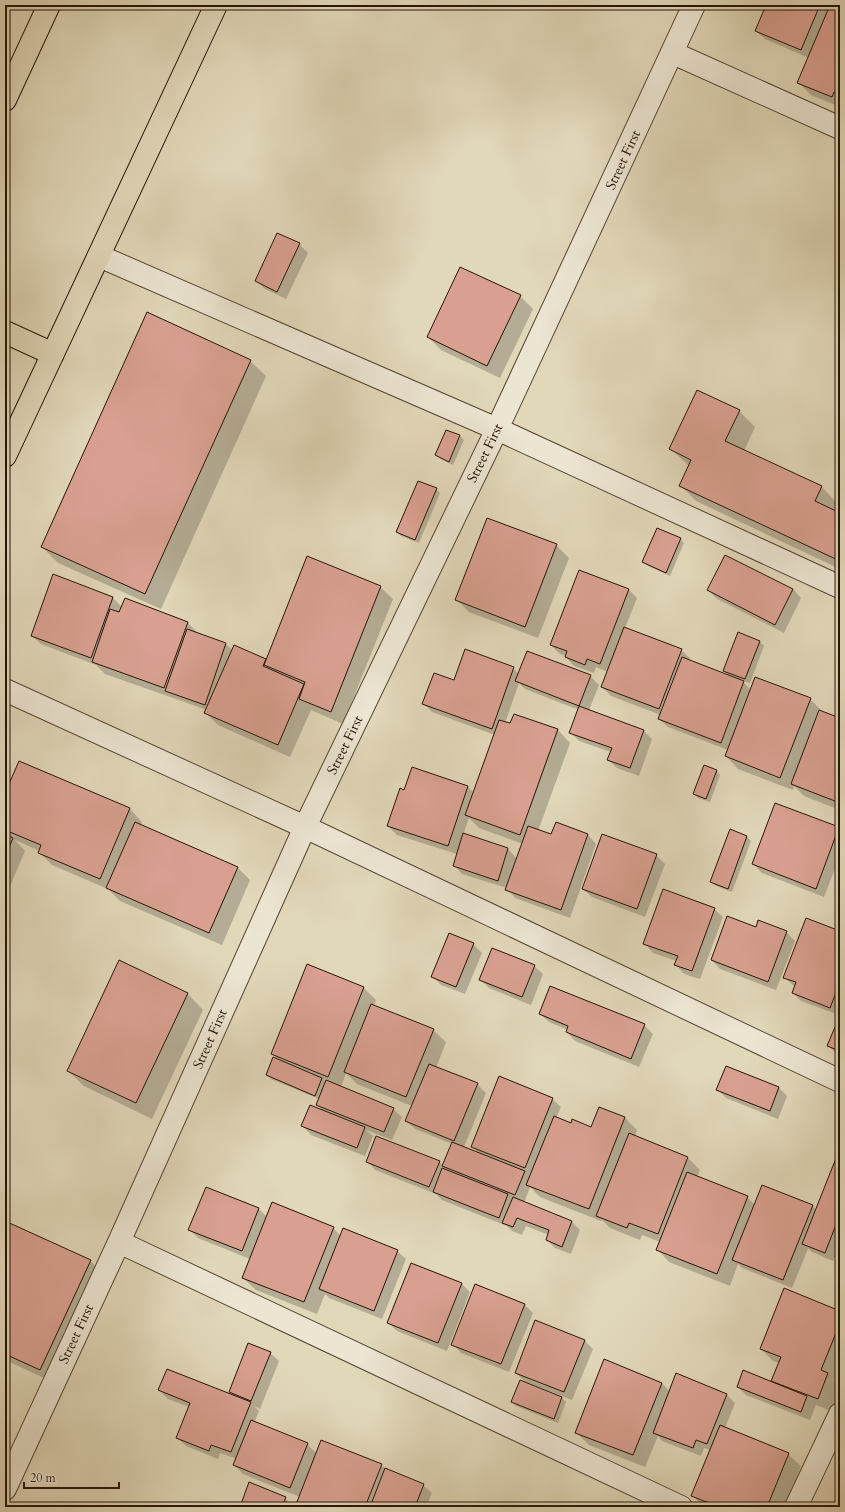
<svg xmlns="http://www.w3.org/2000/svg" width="845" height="1512" font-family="Cardo,serif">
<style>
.shadow{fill:#0003;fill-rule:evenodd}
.building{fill:#d9a091;stroke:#261406}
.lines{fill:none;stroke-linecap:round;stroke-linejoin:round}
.street-casing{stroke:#554533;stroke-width:24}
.primary-casing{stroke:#261406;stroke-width:24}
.street{stroke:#ece5d2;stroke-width:22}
.primary{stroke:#e1d7b9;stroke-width:22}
.labels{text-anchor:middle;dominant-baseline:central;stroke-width:3;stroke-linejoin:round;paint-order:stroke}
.street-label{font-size:14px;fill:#261406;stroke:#ece5d2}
</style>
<rect width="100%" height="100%" fill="#e1d7b9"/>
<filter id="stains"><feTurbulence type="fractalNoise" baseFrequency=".005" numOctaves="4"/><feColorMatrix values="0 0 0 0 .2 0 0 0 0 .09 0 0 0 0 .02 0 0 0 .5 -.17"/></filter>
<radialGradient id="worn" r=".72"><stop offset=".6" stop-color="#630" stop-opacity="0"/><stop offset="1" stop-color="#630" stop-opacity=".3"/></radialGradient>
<!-- shadow -->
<path class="shadow" d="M767 5H840V107L811 95 799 83 809 58 765 39 756 31Z
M299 244 308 253 286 299 265 289 256 281Z
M520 296 533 309 500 378 441 350 428 337Z
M250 361 266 376 161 609 58 563 42 547Z
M739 411 755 427 744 451 822 487 837 503 834 511 837 512 840 505V569L696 501 680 485 689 466 671 449Z
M447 431 460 436 464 440 453 465 441 459 437 455Z
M436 489 440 493 419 543 401 536 397 532Z
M680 539 684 543 670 576 648 566 643 562Z
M556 545 569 558 538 638 469 612 456 599Z
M380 587 393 599 343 724 311 710 290 757 218 725 206 713 207 710 105 674 96 665 41 644 32 636 113 598 122 607 125 600 188 623 200 635 226 644 233 651 234 646 267 660Z
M628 589 637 598 625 628 681 650 690 658 689 661 731 677 724 671 738 634 760 642 764 646 750 683 741 680 751 690 810 699 823 712 840 719V810L804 796 794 786 793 790 738 769 726 756 728 750 668 727 659 719 661 715 611 696 602 687 608 672 596 667 594 673 574 666 566 657V656L560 654 551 645Z
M793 589 801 598 784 633 717 599 708 590Z
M513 668 519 674 590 676 599 685 589 710 643 730 652 739 639 776 617 768 608 760 611 752 579 741 570 732 579 710 525 689 519 683 505 723 510 725 514 715 558 730 570 743 538 831 551 836 556 823 588 835 596 844 570 918 515 898 507 888 462 874 454 865 457 854 397 835 388 826 405 791 468 787 474 793 495 735 432 712 424 704 455 681ZM469 818 479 828 523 844 517 859 508 849 463 835Z
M20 762 130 809 142 822 141 826 238 868 250 880 222 945 120 901 108 889 52 865 39 852 40 851 15 840 25 851 5 898V796Z
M716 770 720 775 710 802 698 798 694 794Z
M775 804 840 830V856L824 897 762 873 753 864Z
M730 831 747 837 751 841 732 892 716 886 711 882Z
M656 855 665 864 645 917 592 897 583 889Z
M714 909 723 917 700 979 684 974 676 965 677 961 653 953 645 944Z
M756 929 786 932 795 941 776 990 720 969 712 960Z
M840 932V1012L839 1015 801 1001 793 993 795 987 784 977Z
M473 944 482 953 465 994 441 985 433 977Z
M120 962 188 994 203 1010 152 1119 84 1086 68 1071Z
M534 966 543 974 531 1005 489 988 480 979Z
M363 987 376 1000 374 1006 433 1030 446 1042 436 1068 477 1084 486 1093 464 1147 479 1153 472 1147 552 1099 561 1107 556 1118 571 1124 592 1128 600 1108 625 1118 637 1130 635 1137 688 1158 700 1170 697 1177 747 1197 755 1205 763 1186 813 1206 816 1210 840 1150V1261L835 1256 833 1261 812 1252 808 1249 792 1288 742 1268 738 1264 730 1286 669 1262 657 1249 660 1242 642 1235 640 1240 610 1228 602 1220 601 1221 540 1197 530 1187 524 1203 572 1222 580 1230 571 1254 555 1248 547 1240 549 1235 526 1226 522 1235 512 1231 507 1226 442 1200 436 1194 375 1170 367 1161 439 1162 444 1166 452 1144 415 1129 406 1121 412 1106 357 1084 346 1073 341 1087 393 1109 402 1117 392 1140 366 1130 373 1136 365 1156 311 1135 303 1126 324 1112 317 1105 319 1099 271 1079 267 1075 280 1061 272 1053Z
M540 1014 644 1025 653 1034 639 1067 575 1041 567 1032 568 1030 549 1022Z
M840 1018V1058L829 1046Z
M727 1067 779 1088 787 1096 778 1119 726 1098 718 1090Z
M259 1209 267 1217 333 1228 341 1236 397 1251 406 1259 382 1319 329 1298 325 1294 317 1314 256 1290 243 1278 250 1259 198 1238 190 1230Z
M5 1222 90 1261 103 1273 53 1382 5 1360Z
M462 1284 470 1292 447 1351 397 1331 388 1322Z
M524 1304 533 1313 509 1372 461 1353 453 1344Z
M840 1312V1367L834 1381 840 1387 831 1411 816 1405 810 1420 746 1395 738 1387 777 1385 772 1380 779 1363 773 1361 761 1349Z
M584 1340 593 1349 572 1400 524 1381 516 1373Z
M270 1353 279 1361 260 1409 254 1406 259 1411 254 1423 307 1444 317 1454 381 1465 386 1469 423 1485 432 1493 426 1507H296L300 1497 243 1474 234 1465 237 1459 220 1453 218 1459 186 1446 177 1438 189 1407 168 1399 159 1390 235 1397 230 1392Z
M5 1365 8 1369 5 1375Z
M520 1382 562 1398 566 1402 558 1423 516 1406 512 1402Z
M662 1383 670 1392 726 1394 735 1403 725 1428 788 1454 801 1466 784 1507H704L693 1496 711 1450 704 1448 701 1456 662 1441 658 1436 645 1467 589 1445 576 1432Z
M285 1498 289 1502 287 1507H245L242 1504Z"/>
<!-- building -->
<path class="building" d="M766 5H820L801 50 755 31Z
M830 5H840V94L834 92 832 97 797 83Z
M277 233 300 243 277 292 255 281Z
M460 267 521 295 487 366 427 337Z
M147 312 251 360 145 594 41 547Z
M697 390 740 410 725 441 822 486 815 501 836 511 840 503V561L679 486 691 460 669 449Z
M446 430 460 435 449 462 435 455Z
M418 481 437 488 415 540 396 532Z
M487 518 557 544 525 627 455 600Z
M657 528 681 538 666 573 642 562Z
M725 555 793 589 775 625 707 590Z
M307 556 381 586 331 712 299 699 305 682 264 665Z
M579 570 629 589 600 664 587 659 585 665 565 657 567 651 550 645Z
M53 574 113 597 91 658 31 636Z
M125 598 188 622 164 688 92 662 110 609 119 612Z
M624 627 682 649 659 709 601 687Z
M187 629 226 643 205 705 165 691Z
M738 632 760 641 745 679 723 671Z
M234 645 266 659 263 666 304 684 278 745 204 713Z
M465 649 514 667 492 729 422 704 434 673 454 680Z
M527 651 591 675 579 706 515 681Z
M682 657 744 681 721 743 658 719Z
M755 677 811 698 780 778 725 756Z
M579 706 644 730 630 768 607 760 612 748 569 733Z
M819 710 840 718V803L791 784Z
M514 714 558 729 520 835 465 815 499 720 510 723Z
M19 761 130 808 100 879 38 853 41 845 5 830V793Z
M704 765 717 770 706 799 693 794Z
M412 767 468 786 448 846 387 826 400 788 404 790Z
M775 803 839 827 816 889 752 864Z
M135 822 238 867 209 933 106 888Z
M556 822 588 834 561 910 505 890 528 826 551 834Z
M730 829 747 836 728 889 710 882Z
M463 833 508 848 498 881 453 866Z
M5 834 13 838 5 857Z
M602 834 657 854 637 909 582 889Z
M663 889 715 908 692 971 674 965 678 956 643 944Z
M727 916 756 927 758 920 787 931 768 982 711 960Z
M806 918 840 931V982L830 1008 792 993 796 982 783 978Z
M449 933 474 943 456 987 431 977Z
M492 948 535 965 522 997 479 980Z
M119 960 188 993 136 1103 67 1071Z
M307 964 364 987 328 1077 271 1054Z
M550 986 645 1024 631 1059 566 1032 568 1026 539 1014Z
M371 1004 434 1029 406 1097 344 1072Z
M840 1015V1051L827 1046Z
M273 1057 322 1078 315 1096 266 1075Z
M429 1064 478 1083 454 1141 405 1121Z
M726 1066 779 1087 770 1111 716 1090Z
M499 1076 553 1098 525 1168 471 1147Z
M326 1080 394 1108 384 1132 316 1105Z
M310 1105 365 1127 357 1148 301 1126Z
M599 1107 625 1117 589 1209 526 1185 554 1116 571 1123 572 1119 591 1127Z
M629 1133 688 1157 658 1234 629 1223 627 1228 596 1216Z
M376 1136 440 1161 429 1187 366 1162Z
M452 1142 525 1171 515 1195 442 1166Z
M840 1148V1214L825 1253 802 1244Z
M442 1168 508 1194 499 1218 433 1192Z
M687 1172 748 1196 717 1274 656 1250Z
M762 1185 813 1205 783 1280 732 1260Z
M206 1187 259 1208 242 1251 188 1230Z
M513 1197 572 1221 562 1247 546 1240 549 1230 517 1218 513 1227 502 1223Z
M272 1202 334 1227 304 1302 242 1278Z
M5 1221 91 1260 40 1370 5 1354Z
M343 1228 398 1250 374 1311 319 1289Z
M840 1244V1260L835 1257Z
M411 1263 462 1283 438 1343 387 1323Z
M475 1284 525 1304 501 1364 451 1345Z
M784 1288 840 1311V1323L821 1370 828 1373 818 1399 771 1381 781 1357 760 1349Z
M535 1320 585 1340 564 1392 515 1373Z
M248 1343 271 1352 251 1401 229 1392Z
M604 1359 662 1383 633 1455 575 1433Z
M167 1369 251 1402 231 1452 211 1445 209 1451 176 1438 190 1403 158 1390Z
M743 1370 807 1396 801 1412 737 1387Z
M676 1373 727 1394 707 1444 696 1440 693 1448 653 1433Z
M520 1380 562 1397 554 1419 511 1402Z
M251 1420 308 1443 290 1488 233 1465Z
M720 1425 789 1453 767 1507H720L691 1496Z
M321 1440 382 1464 365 1507H295Z
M385 1468 424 1484 415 1507H370Z
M249 1482 286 1497 282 1507H248L241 1504Z"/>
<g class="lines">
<defs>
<path id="street" d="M673 53 840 128
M99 256 497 429 840 587
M5 690 305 827 840 1081
M119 1242 681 1507
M5 1489 119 1242 305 827 497 429 694 5
M796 1507 840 1414"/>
<path id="primary" d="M5 100 49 5
M5 332 53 354
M5 456 216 5"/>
</defs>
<!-- street casing -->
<use href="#street" class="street-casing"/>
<!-- primary casing -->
<use href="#primary" class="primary-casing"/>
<!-- street -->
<use href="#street" class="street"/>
<!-- primary -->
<use href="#primary" class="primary"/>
</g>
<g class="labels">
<!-- street labels -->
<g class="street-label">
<text transform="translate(623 160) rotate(-65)">Street First</text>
<text transform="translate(485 453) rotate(-64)">Street First</text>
<text transform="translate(345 745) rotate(-64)">Street First</text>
<text transform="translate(210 1039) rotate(-66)">Street First</text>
<text transform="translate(76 1334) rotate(-65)">Street First</text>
</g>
</g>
<!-- margin -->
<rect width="845" height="1512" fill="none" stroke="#e1d7b9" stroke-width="20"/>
<rect x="6" y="6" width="833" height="1500" fill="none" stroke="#261406" stroke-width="2"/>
<rect x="10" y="10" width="825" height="1492" fill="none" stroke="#261406"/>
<!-- scale -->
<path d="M24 1482v6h95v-6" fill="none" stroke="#261406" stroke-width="2"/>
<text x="30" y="1482" font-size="12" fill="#261406" stroke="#ece5d2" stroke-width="3" paint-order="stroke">20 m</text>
<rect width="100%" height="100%" filter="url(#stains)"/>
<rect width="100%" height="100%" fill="url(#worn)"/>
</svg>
